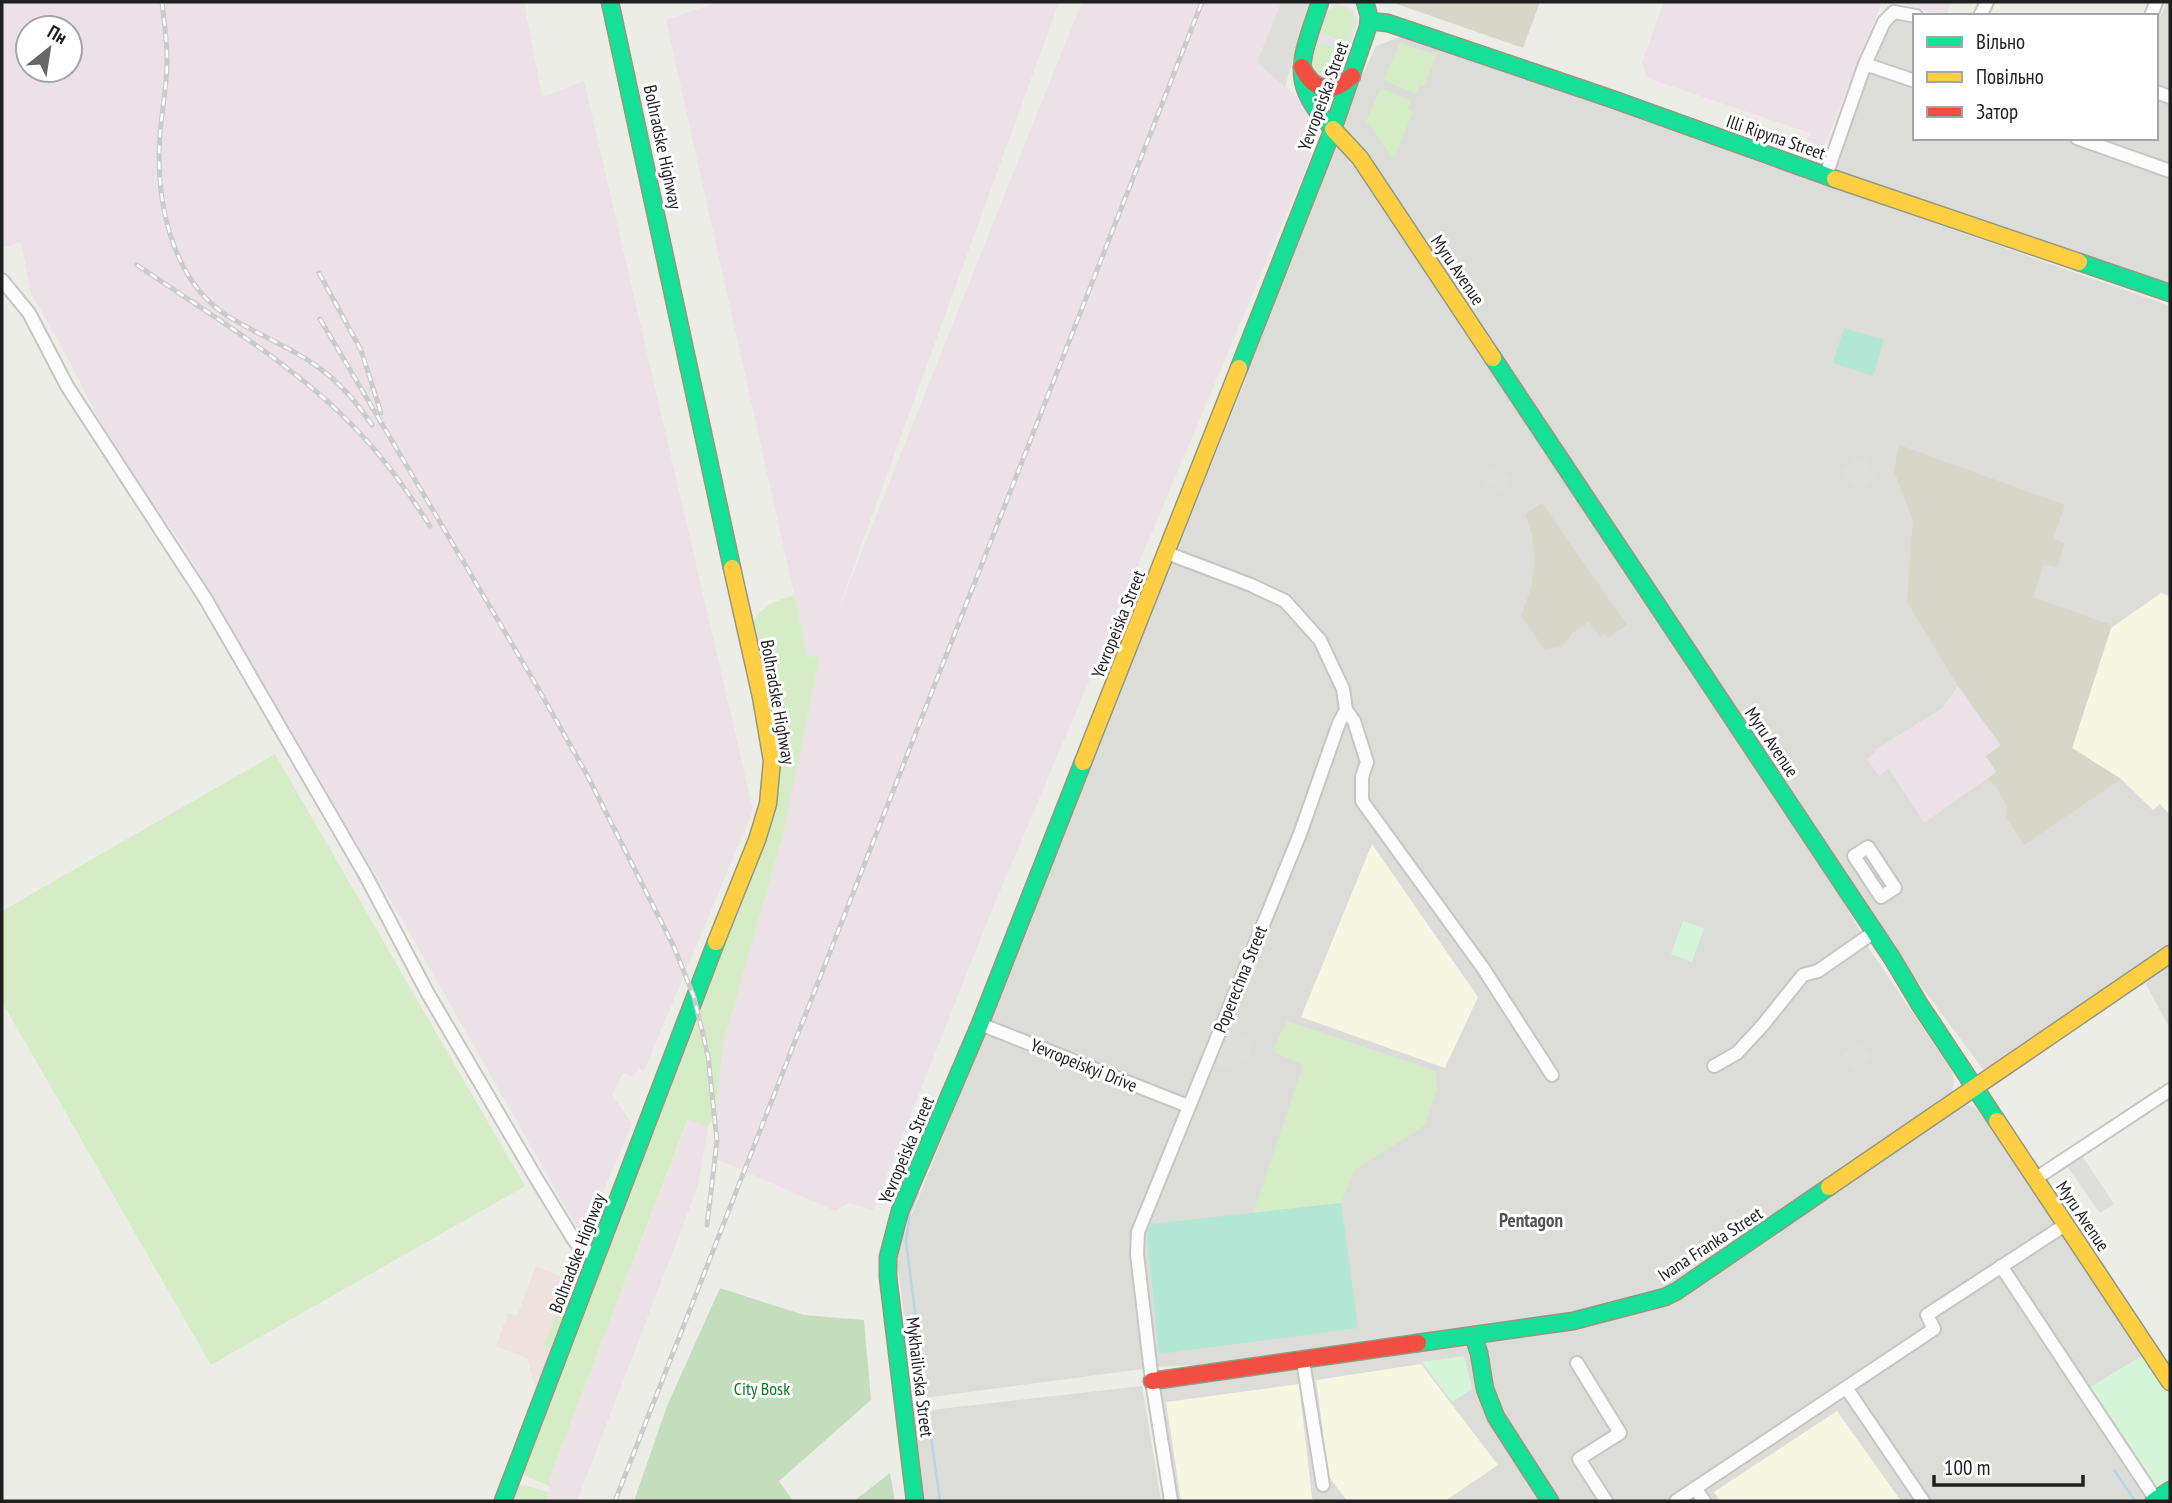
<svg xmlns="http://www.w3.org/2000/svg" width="2172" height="1503" font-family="'PT Sans Narrow',sans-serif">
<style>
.residential{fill:#dcdcd9}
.commercial{fill:#efe1dd}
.industrial{fill:#ebe1e6;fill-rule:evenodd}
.education{fill:#f5f7e3}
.construction{fill:#d6d7c9}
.grass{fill:#d6ecc6}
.forest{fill:#c4ddbd}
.park{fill:#d5f5d9}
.pitch{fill:#b2e6d5}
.parking{fill:#dededb}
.plaza{fill:#e3e2e7;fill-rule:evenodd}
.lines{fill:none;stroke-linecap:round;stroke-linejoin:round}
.stream{stroke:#bad5e2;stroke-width:2.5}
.street-casing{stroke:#c6c6c4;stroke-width:16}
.fast-casing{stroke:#93987f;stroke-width:19}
.slow-casing{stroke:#93987f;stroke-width:19}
.jam-casing{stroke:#93987f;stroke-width:19}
.street{stroke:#fcfcfc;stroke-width:12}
.fast{stroke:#16e098;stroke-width:16}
.slow{stroke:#ffcf43;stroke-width:16}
.jam{stroke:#f24e42;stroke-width:16}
.rail-casing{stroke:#cbcbca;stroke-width:5}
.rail{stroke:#fff;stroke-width:2.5;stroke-dasharray:8;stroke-linecap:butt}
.labels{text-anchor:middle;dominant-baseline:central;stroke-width:6;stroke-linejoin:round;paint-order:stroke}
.street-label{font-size:18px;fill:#1f1f1f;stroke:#fff}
.park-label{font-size:18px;fill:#098120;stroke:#fff}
.neighbourhood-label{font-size:19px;font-weight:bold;fill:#525252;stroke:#fff}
</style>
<rect width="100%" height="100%" fill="#edede8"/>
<!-- residential -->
<path class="residential" d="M2167 2H2170V292L1826 175 1894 12 1915 16V138H2156V25Z
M1403 36 2170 306V947L1985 1072 1812 839 1868 947 1952 1071 1954 1081 1952 1091 1957 1101 1974 1107 1982 1116 2170 1390V1501H1171L1152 1381 1309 1359 1158 1367 916 1399 896 1254 1245 381 1251 358 1345 96 1364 72 1376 46Z
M2170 959V1029L2146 984 2157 969Z
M1142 1386 1161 1501H924L913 1412Z"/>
<!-- commercial -->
<path class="commercial" d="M536 1266 566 1278 577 1273 566 1311 536 1391 527 1358 496 1346 508 1313 517 1316Z"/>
<!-- industrial -->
<path class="industrial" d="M2 2H524L542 97 584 81 753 810 644 1071 639 1068 633 1077 623 1073 612 1095 632 1124 583 1238 416 944 180 541 116 452 60 344 31 293 21 242 6 247 2 244ZM28 28H70V70H28Z
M718 2H1059L833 623 1082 2H1281L1257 62 1296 96 1307 111 1313 126V146L1309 161 990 915 873 1210 849 1203 835 1211 712 1157 723 1044 784 831 820 655 808 657 666 20Z
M1664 2H1882L1822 152 1806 146 1810 133 1647 78 1642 62Z
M1899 2H1951L1946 16H1939Z
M1958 686 2001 746 1997 772 1924 823 1889 769 1879 776 1867 759 1876 752 1875 750 1942 708Z
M689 1118 708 1127 698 1186 577 1501H545L549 1491V1479Z"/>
<!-- education -->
<path class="education" d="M2161 593 2170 596V815L2160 804 2153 810 2121 779 2072 748 2111 628Z
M1372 844 1478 997 1445 1068 1301 1017Z
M1421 1364 1498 1465 1445 1501H1347L1329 1477 1316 1380Z
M1299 1384 1312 1498 1315 1501H1181L1166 1402Z
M1837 1411 1901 1501H1720L1714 1492Z"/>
<!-- construction -->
<path class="construction" d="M1391 2H1540L1523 48Z
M1899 445 2065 505 2053 539 2065 543 2057 567 2044 564 2033 597 2109 624 2111 628 2072 748 2121 779 2024 845 2006 817 2007 806 1997 788 1988 778 1996 772 1986 756 2001 745 1958 686 1907 602 1913 520 1894 471Z
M1542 503 1627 625 1608 638 1605 634 1600 637 1589 622 1572 633 1568 640 1560 647 1544 649 1521 616 1531 588 1535 560 1532 534 1525 514Z"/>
<!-- grass -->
<path class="grass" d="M1338 6C1363 10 1352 28 1347 44L1320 33 1328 11Z
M1317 42 1345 50C1343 56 1342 66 1338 71 1330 81 1314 76 1312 64 1310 57 1315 49 1317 42Z
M1400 43 1437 55 1423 87 1420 85 1416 94 1383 80Z
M1381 88 1411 101 1408 109 1413 111 1394 159 1366 121Z
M794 595 808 657 820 655 784 831 723 1044 716 1112 708 1127 688 1119 549 1479V1486L524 1475 522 1469 664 1105 697 1008 770 826 776 794 752 623C764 604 774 602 794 595Z
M275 754 525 1186 211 1365 2 1002V911Z
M1287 1021 1436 1071 1437 1090 1424 1126 1355 1170 1341 1203 1253 1213 1303 1065 1272 1051Z
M563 1305 566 1311 551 1347 548 1349 544 1344 559 1308Z
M524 1485 548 1492 545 1501H509L517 1486Z"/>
<!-- forest -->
<path class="forest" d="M720 1288 804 1315 864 1320 871 1400 779 1481 793 1501H634L667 1406Z
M890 1473 895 1501H854Z"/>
<!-- park -->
<path class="park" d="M1683 921 1704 928 1692 962 1671 954Z
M2145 1354 2170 1389V1482L2159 1490 2153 1489 2087 1389Z
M1464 1356 1472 1389 1452 1402 1422 1362Z"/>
<!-- pitch -->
<path class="pitch" d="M1844 328 1884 340 1873 376 1833 363Z
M1341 1203 1358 1328 1159 1354 1147 1235 1151 1224Z"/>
<!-- parking -->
<path class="parking" d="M1281 2H1310L1285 87 1257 62Z
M1862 456 1877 476 1857 491 1842 470Z
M1492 468 1511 477 1505 492 1485 483Z
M1221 1025 1254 1042 1246 1063 1204 1068Z
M1861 1042 1872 1057 1854 1069 1843 1054Z
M2082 1153V1156L2114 1204 2100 1213 2066 1165Z"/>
<!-- plaza -->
<path class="plaza" d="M1335 4 1350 7 1354 11 1358 21 1341 73 1337 77 1326 80 1315 76 1310 68 1309 58 1324 13ZM1338 6 1349 10 1354 16V21L1347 44 1334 40V37L1320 32 1328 11ZM1317 43 1345 50 1338 71 1330 76 1320 75 1313 69 1312 59Z"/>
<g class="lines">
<!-- stream -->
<path class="stream" d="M918 1193 910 1212 906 1241 919 1344
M920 1351 926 1397
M928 1415 940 1501
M2114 1470 2135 1501"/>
<defs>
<path id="street" d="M1980 16 1987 2
M2151 16 2156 2
M1865 64 1915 81
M2156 92 2170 97
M2077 138 2170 171
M1826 175 1865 64 1884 22 1894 12 1916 16
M2 280 29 313 67 386 205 598 366 876 427 992 536 1178 574 1240 580 1247 597 1257
M1167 553 1251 585 1285 601 1320 640 1343 689 1346 710 1339 723 1300 834 1138 1232 1137 1254 1152 1381 1171 1501
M1346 710 1354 721 1367 762 1362 777V801L1483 968 1552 1075
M1868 847 1895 888 1881 897 1854 856Z
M980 1024 1188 1106
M1714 1066 1737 1053 1762 1026 1803 975 1818 971 1874 932
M2035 1179 2170 1090
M2001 1266 2156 1500
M1303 1361 1323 1485
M1577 1363 1620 1433 1579 1459 1606 1501
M1847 1389 1923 1501
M1695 1488 1704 1501
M1676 1501 1934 1329 1927 1315 2065 1225"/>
<path id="fast" d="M610 2C652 190 690 379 732 568
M1320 2C1302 58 1286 83 1333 129
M1369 21 1388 23 1612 99 1835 179
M2079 262 2170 293
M1493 358 1892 958 1920 1005 1997 1121
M1239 368 1333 129 1368 27 1369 16 1365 2
M1473 1335 1479 1353 1485 1389 1496 1417 1550 1501
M1418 1343 1573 1321 1665 1297 1677 1291 1829 1187
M503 1501 716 942
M915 1501 888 1277V1257L900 1211 980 1024 1083 762
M2154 1501 2170 1490"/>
<path id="slow" d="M1333 129 1360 158 1493 358
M1835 179 2079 262
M1083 762 1239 368
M716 942 757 840 768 804 772 761 761 697 732 568
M1997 1121 2170 1382
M1829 1187 2170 954"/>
<path id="jam" d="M1302 67C1313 91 1333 95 1352 76
M1152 1381 1418 1343"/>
</defs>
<!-- street casing -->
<use href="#street" class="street-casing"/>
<!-- fast casing -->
<use href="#fast" class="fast-casing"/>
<!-- slow casing -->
<use href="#slow" class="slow-casing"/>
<!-- jam casing -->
<use href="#jam" class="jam-casing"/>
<!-- street -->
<use href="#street" class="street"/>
<!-- fast -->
<use href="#fast" class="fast"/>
<!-- slow -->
<use href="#slow" class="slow"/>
<!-- jam -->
<use href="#jam" class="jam"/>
<defs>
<path id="rail" d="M162 2C164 21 167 41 167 60 167 85 162 109 160 134 155 197 170 278 226 315 259 336 297 349 327 374 345 388 359 406 372 425
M137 265C206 312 280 356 340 413 376 447 404 485 430 526
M319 273 361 350 381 413
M320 319 535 683 586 773 674 947 694 997 708 1056 717 1141 707 1225
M615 1501 1202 2"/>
</defs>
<!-- rail casing -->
<use href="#rail" class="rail-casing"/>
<!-- rail -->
<use href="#rail" class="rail"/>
</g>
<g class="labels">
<!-- street labels -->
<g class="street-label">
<text transform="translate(1323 96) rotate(-70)">Yevropeiska Street</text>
<text transform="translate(1776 137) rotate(19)">Illi Ripyna Street</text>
<text transform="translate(663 147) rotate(78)">Bolhradske Highway</text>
<text transform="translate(1458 270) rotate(56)">Myru Avenue</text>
<text transform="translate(1118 624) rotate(-68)">Yevropeiska Street</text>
<text transform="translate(778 702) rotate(80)">Bolhradske Highway</text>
<text transform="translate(1772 742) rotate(56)">Myru Avenue</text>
<text transform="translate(1240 979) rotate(-68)">Poperechna Street</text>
<text transform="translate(1084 1065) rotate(22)">Yevropeiskyi Drive</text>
<text transform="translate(906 1150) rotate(-67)">Yevropeiska Street</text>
<text transform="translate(2083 1216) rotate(56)">Myru Avenue</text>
<text transform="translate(1710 1244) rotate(-33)">Ivana Franka Street</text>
<text transform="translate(577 1253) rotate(-69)">Bolhradske Highway</text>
<text transform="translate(920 1377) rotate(83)">Mykhailivska Street</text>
</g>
<!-- park labels -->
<g class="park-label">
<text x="762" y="1388">City Bosk</text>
</g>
<!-- neighbourhood labels -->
<g class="neighbourhood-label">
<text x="1531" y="1220">Pentagon</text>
</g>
</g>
<!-- border -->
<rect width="2172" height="1503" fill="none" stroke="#1f1f1f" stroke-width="7"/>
<!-- legend -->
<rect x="1913" y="14" width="245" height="126" fill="#ffffff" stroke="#a5a5a5" stroke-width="2"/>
<rect x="1927" y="37" width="35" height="10" fill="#16e098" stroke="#a5a5a5" stroke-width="2"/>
<text x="1976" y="49" font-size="21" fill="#1f1f1f">Вільно</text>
<rect x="1927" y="72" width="35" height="10" fill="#ffcf43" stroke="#a5a5a5" stroke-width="2"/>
<text x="1976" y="84" font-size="21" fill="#1f1f1f">Повільно</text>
<rect x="1927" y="107" width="35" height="10" fill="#f24e42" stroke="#a5a5a5" stroke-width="2"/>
<text x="1976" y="119" font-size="21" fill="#1f1f1f">Затор</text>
<!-- north arrow -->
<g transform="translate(49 49) rotate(30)"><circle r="33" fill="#ffffff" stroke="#a5a5a5" stroke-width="2"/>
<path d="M0-5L12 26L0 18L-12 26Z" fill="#676765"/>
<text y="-10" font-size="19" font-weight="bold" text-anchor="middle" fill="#1f1f1f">Пн</text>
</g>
<!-- scale -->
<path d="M1934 1475v10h149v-10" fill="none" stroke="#1f1f1f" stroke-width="3.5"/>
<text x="1944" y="1475" font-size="21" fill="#1f1f1f" stroke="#ffffff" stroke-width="5" paint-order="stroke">100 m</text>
</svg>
